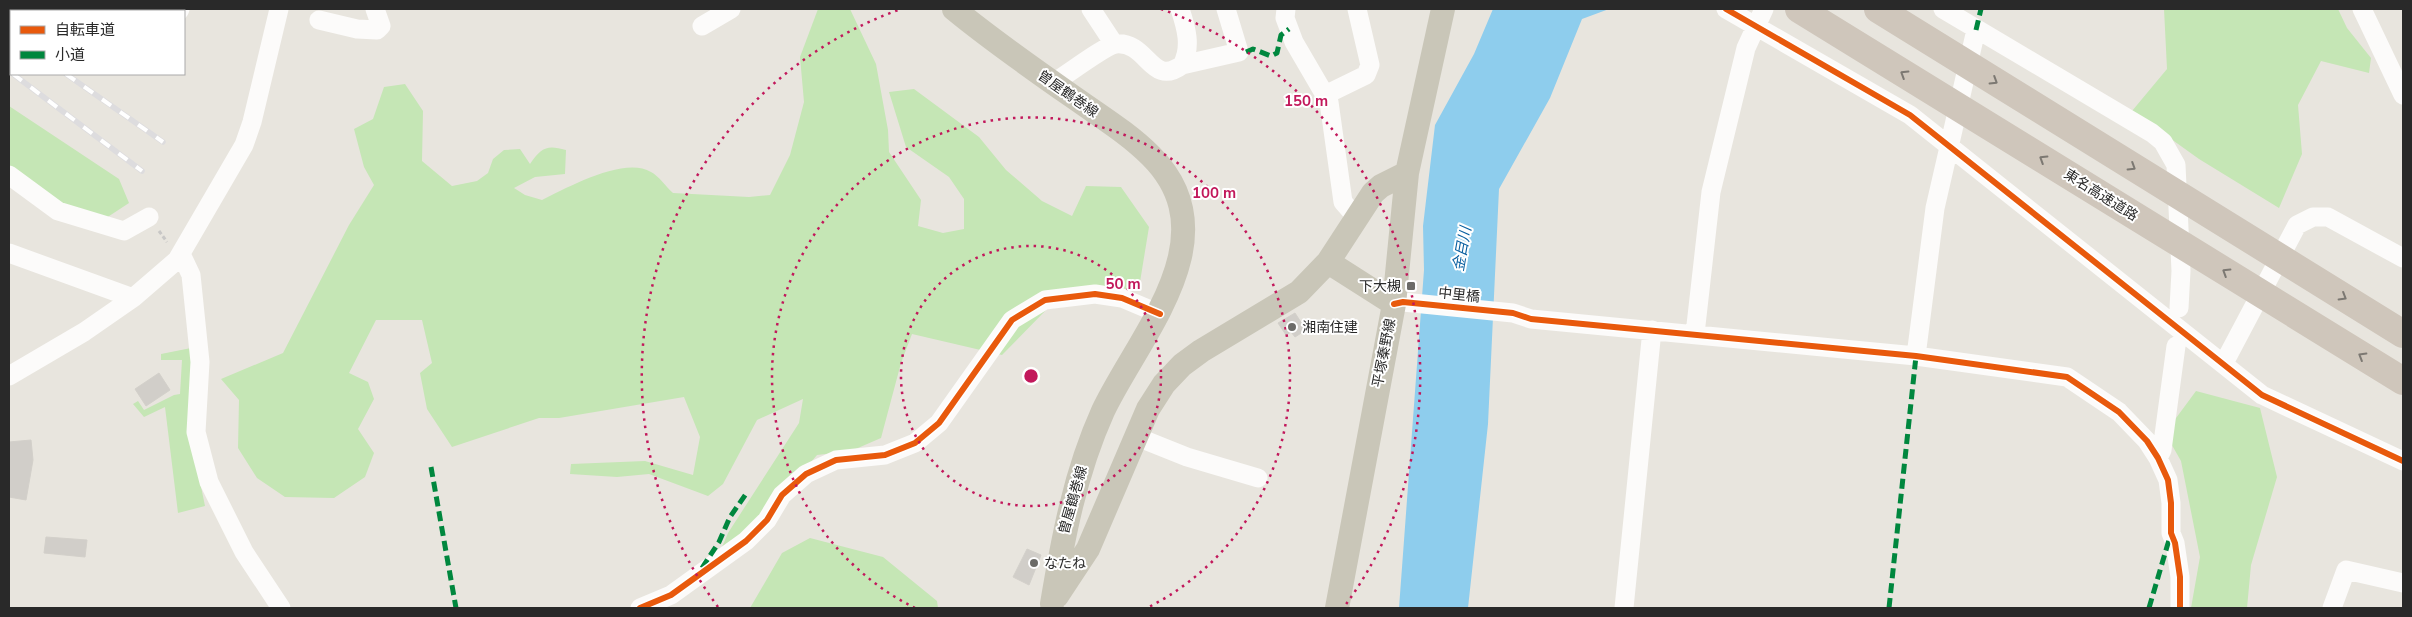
<svg xmlns="http://www.w3.org/2000/svg" width="2412" height="617" font-family="'Nunito Sans','Noto Sans JP',sans-serif">
<style>
.green{fill:#c5e6b5}
.water{fill:#8ecded}
.building{fill:#d1cec9;stroke:#d3d0ca}
.lines{fill:none;stroke-linecap:round;stroke-linejoin:round}
.path{stroke:#c8c7c6;stroke-width:3;stroke-dasharray:4 2.5;stroke-linecap:butt}
.minor{stroke:#fcfbfa;stroke-width:19}
.major{stroke:#c9c6b8;stroke-width:24}
.highway{stroke:#cfc6bb;stroke-width:28}
.rail-casing{stroke:#dddcde;stroke-width:5.5}
.rail{stroke:#fff;stroke-width:4;stroke-dasharray:11;stroke-linecap:butt}
.quiet{stroke:#00873e;stroke-width:5;stroke-dasharray:10 5;stroke-linecap:butt}
.cycleway-casing{stroke:#fff;stroke-width:9}
.cycleway{stroke:#e8590c;stroke-width:6}
.oneway{stroke:#7c7872}
.ring{fill:none;stroke:#c2185b;stroke-width:2.5;stroke-dasharray:2.5 5}
.poi-dot{fill:#6c6b68;stroke:#fff;stroke-width:2}
.labels{text-anchor:middle;dominant-baseline:central;stroke-width:4;stroke-linejoin:round;paint-order:stroke}
.street-label{font-size:14px;fill:#292929;stroke:#fff}
.poi-label{font-size:14px;fill:#292929;stroke:#fff;text-anchor:start}
.water-label{font-size:15px;font-style:italic;fill:#075e9f;stroke:#fff}
.centre{fill:#c2185b;stroke:#fff;stroke-width:2.5}
.ring-label{font-size:15px;text-anchor:middle;font-weight:bold;fill:#c2185b;stroke:#fff;stroke-width:4;stroke-linejoin:round;paint-order:stroke}
</style>
<rect width="100%" height="100%" fill="#e8e5de"/>
<!-- green -->
<path class="green" d="M818 9H850L876 64 888 130 889 152 921 200 918 226 943 233 964 229V199L949 177 906 147 889 92 914 89 979 137 1006 170 1042 201 1072 216 1086 186 1121 187 1149 227 1139 288 1092 303 1047 309 1002 355 912 334 901 363 881 438 851 451 817 455 765 517 722 547 728 533 799 423 803 399 757 420 723 484 708 496 649 474 617 477 570 474 571 464 645 461 693 475 700 437 684 397 559 418H539L452 447 427 409 420 373 432 363 422 320H376L349 373 368 382 374 399 358 429 374 453 365 477 334 498 285 497 257 478 238 448 239 400 221 379 283 353 349 225 374 185 364 167 354 129 373 119 384 87 405 84 423 111 422 161 452 186 477 181 488 173 493 159 504 150 520 149 530 164C542 147 547 145 566 150L565 174 535 177 514 188 525 195 542 200C567 188 624 156 651 172 659 176 666 187 673 193L749 197 770 195 790 155 804 102 800 57Z
M2164 9H2338L2347 28 2371 58 2369 73 2321 61 2298 105 2302 154 2279 208 2199 159 2132 111 2167 69Z
M9 106 119 179 129 203 97 224 9 175Z
M196 347 190 433 205 506 178 513 165 407 144 417 133 404 138 401 144 410 174 395 180 394 182 360H161V354Z
M2196 391 2260 408 2277 477 2251 565 2247 608H2191L2200 557 2181 461 2165 433Z
M810 538 883 557 937 601 938 608H750L782 553Z"/>
<!-- water -->
<path class="water" d="M1493 9H1609L1582 19 1550 98 1499 189 1488 424 1468 608H1399L1424 270 1423 226 1435 125 1474 54Z"/>
<!-- building -->
<path class="building" d="M1295 313 1306 330 1295 337 1291 332 1286 335 1278 323Z
M159 373 170 390 146 406 135 389Z
M31 440 33 460 26 500 9 497V442Z
M46 537 87 540 85 557 44 553Z
M1027 549 1041 555 1029 585 1013 577Z"/>
<g class="lines">
<!-- path -->
<path class="path" d="M159 231 167 242"/>
<!-- minor -->
<path class="minor" d="M66 9 70 11
M1091 9 1114 44
M1180 9C1186 27 1192 47 1182 65
M1286 9 1285 18 1294 42 1329 102 1343 202 1357 218
M1726 9 1910 115 2262 395 2403 461
M1943 9 2152 133 2163 142 2176 165 2181 271 2179 308
M2362 9 2403 95
M179 11 180 9
M319 20 357 29 377 30 381 26 375 9
M702 26 731 9
M1053 83C1065 76 1106 45 1116 44 1148 41 1151 88 1182 65L1239 52 1226 9
M1325 95 1366 75 1370 65 1357 9
M9 175 58 211 124 231 149 217
M9 253 133 298
M181 254 191 275 200 362 196 432 209 482 244 552 281 608
M1394 304 1403 302 1513 313 1531 319 1916 356 2067 377 2119 412 2147 441 2158 458 2168 480 2171 503V533L2175 543 2180 577V608
M1695 334 1711 192 1746 48 1764 9
M1916 356 1935 208 1976 30
M2224 363 2297 225 2313 217H2328L2403 258
M9 376 84 332 133 298 177 260 244 145 252 122 279 9
M1137 437 1187 457 1258 478
M2158 458 2162 450 2176 346
M640 608 671 595 746 541 767 520 782 495 806 474 836 460 885 455 915 443 939 423 1012 320 1045 300 1095 294 1122 298 1160 314
M1624 608 1652 330
M2332 608 2346 570 2403 583"/>
<!-- major -->
<path class="major" d="M954 9C994 42 1036 71 1079 101 1103 118 1129 134 1151 156 1232 237 1139 335 1103 411 1075 473 1063 538 1052 604
M1328 262 1394 304
M1057 596 1088 549 1148 409 1164 384 1182 365 1201 351 1299 292 1328 262 1373 193 1381 186 1407 173
M1337 608 1394 304 1407 173 1443 9"/>
<!-- highway -->
<path class="highway" d="M1799 9 2403 381
M1878 9 2403 334"/>
<defs>
<path id="rail" d="M9 33 11 35
M13 74 142 171
M66 74 163 142"/>
</defs>
<!-- rail casing -->
<use href="#rail" class="rail-casing"/>
<!-- rail -->
<use href="#rail" class="rail"/>
<!-- quiet -->
<path class="quiet" d="M1976 30 1981 9
M1246 52 1253 49 1271 56 1277 53 1281 35 1289 29
M431 467 456 608
M702 568 719 542 730 517 748 491
M1889 608 1916 356
M2149 608 2171 533"/>
<defs>
<path id="cycleway" d="M1726 9 1910 115 2262 395 2403 461
M1394 304 1403 302 1513 313 1531 319 1916 356 2067 377 2119 412 2147 441 2158 458 2168 480 2171 503V533L2175 543 2180 577V608
M640 608 671 595 746 541 767 520 782 495 806 474 836 460 885 455 915 443 939 423 1012 320 1045 300 1095 294 1122 298 1160 314"/>
</defs>
<!-- cycleway casing -->
<use href="#cycleway" class="cycleway-casing"/>
<!-- cycleway -->
<use href="#cycleway" class="cycleway"/>
</g>
<!-- one-way arrows -->
<defs><path id="oneway-chevron" d="M-2-3.5L2.5 0L-2 3.5" fill="none" stroke-width="1.6" stroke-linecap="round" stroke-linejoin="round" transform="scale(1.25)"/></defs>
<g class="oneway">
<use href="#oneway-chevron" transform="translate(1904 74) rotate(-148)"/>
<use href="#oneway-chevron" transform="translate(1994 81) rotate(32)"/>
<use href="#oneway-chevron" transform="translate(2043 159) rotate(-148)"/>
<use href="#oneway-chevron" transform="translate(2132 167) rotate(32)"/>
<use href="#oneway-chevron" transform="translate(2226 272) rotate(-148)"/>
<use href="#oneway-chevron" transform="translate(2343 297) rotate(31)"/>
<use href="#oneway-chevron" transform="translate(2362 356) rotate(-149)"/>
</g>
<!-- distance rings -->
<g class="ring">
<circle cx="1031" cy="376" r="130"/>
<path d="M915 608A259 259 0 1 1 1147 608"/>
<path d="M718 607A389 389 0 0 1 901 9M1161 9A389 389 0 0 1 1344 607"/>
</g>
<!-- markers -->
<g class="poi-dot">
<rect x="1406" y="281" width="10" height="10" rx="2.5"/>
<circle cx="1292" cy="327" r="5"/>
<circle cx="1034" cy="563" r="5"/>
</g>
<g class="labels">
<!-- street labels -->
<g class="street-label">
<text transform="translate(1068 94) rotate(35)">曽屋鶴巻線</text>
<text transform="translate(2101 195) rotate(32)">東名高速道路</text>
<text transform="translate(1459 295) rotate(6)">中里橋</text>
<text transform="translate(1384 353) rotate(-79)">平塚秦野線</text>
<text transform="translate(1073 500) rotate(-74)">曽屋鶴巻線</text>
</g>
<!-- poi labels -->
<g class="poi-label">
<text x="1401" y="286" text-anchor="end">下大槻</text>
<text x="1302" y="327">湘南住建</text>
<text x="1044" y="563">なたね</text>
</g>
<!-- water labels -->
<g class="water-label">
<text transform="translate(1462 249) rotate(-80)">金目川</text>
</g>
</g>
<circle cx="1031" cy="376" r="8" class="centre"/>
<g class="ring-label">
<text x="1306" y="106">150 m</text>
<text x="1214" y="198">100 m</text>
<text x="1123" y="289">50 m</text>
</g>
<!-- border -->
<rect width="2412" height="617" fill="none" stroke="#292929" stroke-width="20"/>
<!-- legend -->
<rect x="10" y="10" width="175" height="65" fill="#ffffff" stroke="#a9a9a9"/>
<rect x="20" y="26" width="25" height="8" fill="#e8590c" stroke="#a9a9a9"/>
<text x="55" y="35" font-size="15" fill="#292929">自転車道</text>
<rect x="20" y="51" width="25" height="8" fill="#00873e" stroke="#a9a9a9"/>
<text x="55" y="60" font-size="15" fill="#292929">小道</text>
</svg>
